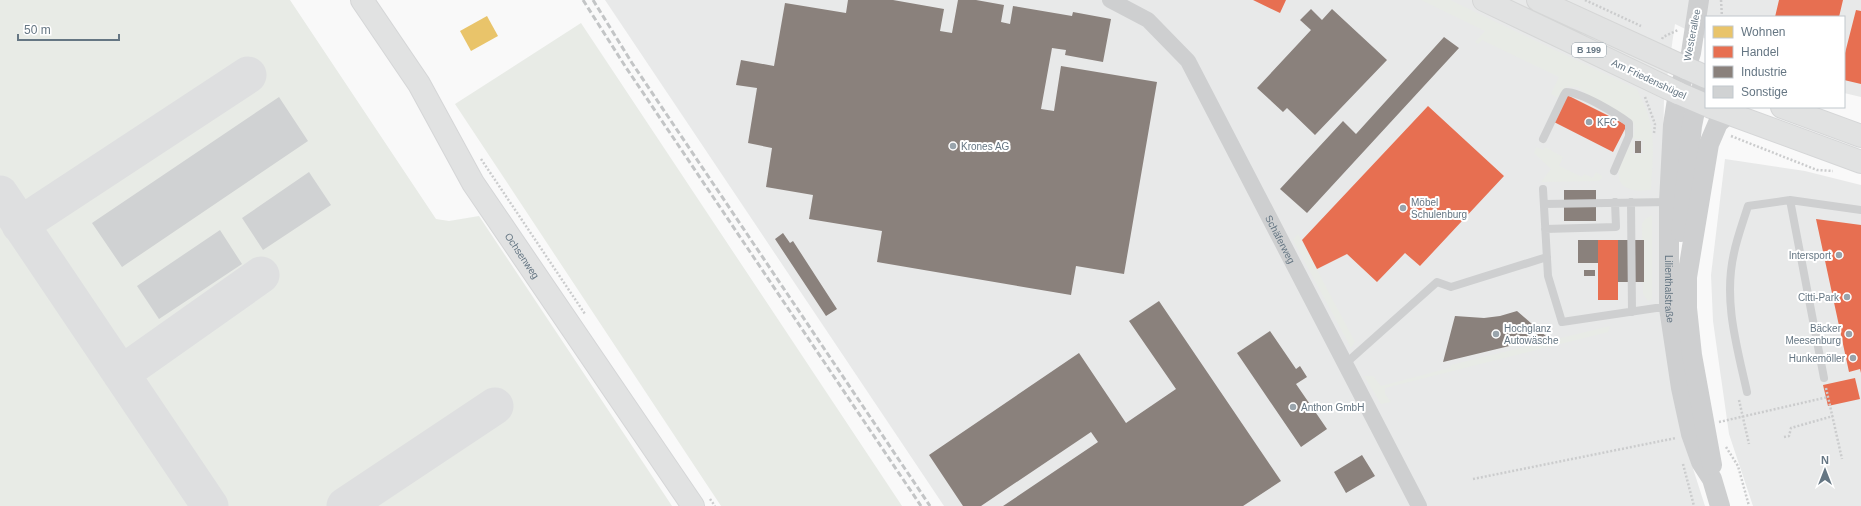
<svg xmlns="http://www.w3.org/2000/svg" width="1861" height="506" font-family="Arial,sans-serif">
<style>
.built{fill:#e8e9e9}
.green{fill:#e8ebe6}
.homes{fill:#e9c46a}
.shops{fill:#e76f51}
.industry{fill:#8a817c}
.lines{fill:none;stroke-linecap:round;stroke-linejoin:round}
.taxiway{stroke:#dedfe0;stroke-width:37}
.building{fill:#d0d2d3}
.secondary-casing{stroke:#d5d6d7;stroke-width:24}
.primary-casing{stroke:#d5d6d7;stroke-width:24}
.trunk-casing{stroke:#d5d6d6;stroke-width:24}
.path{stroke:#cbcccd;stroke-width:2.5;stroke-dasharray:2 2;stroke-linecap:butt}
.service{stroke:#cecfd0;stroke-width:8}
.minor{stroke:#cecfd0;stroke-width:16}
.tertiary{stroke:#cecfd0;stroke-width:20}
.secondary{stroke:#e1e2e2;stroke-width:22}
.primary{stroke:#e1e2e2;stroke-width:22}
.trunk{stroke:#e1e2e2;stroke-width:22}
.rail{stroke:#c3c5c6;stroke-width:3;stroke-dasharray:6 3;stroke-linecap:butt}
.poi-dot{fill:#99a4ac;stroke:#fff;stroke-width:1.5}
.labels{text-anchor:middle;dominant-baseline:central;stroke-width:4;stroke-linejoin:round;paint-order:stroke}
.shield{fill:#fff;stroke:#939fa8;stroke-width:1}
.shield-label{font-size:9px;font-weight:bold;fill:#657683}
.street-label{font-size:10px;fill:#657683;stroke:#fff}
.poi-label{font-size:10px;fill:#657683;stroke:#fff;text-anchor:start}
</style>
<rect width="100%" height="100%" fill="#f9f9f9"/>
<!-- built -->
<path class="built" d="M605 0H1861V97L1844 93V17H1706V39L1675 24 1664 99 1660 313 1681 431 1705 506H944Z
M1725 159 1805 171 1861 185V506H1753L1729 434 1713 321 1711 275Z"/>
<!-- green -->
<path class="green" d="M0 0H290L436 219 449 221 479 216 672 506H0Z
M1421 0H1450L1637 89C1640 97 1646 106 1648 115 1656 138 1652 166 1651 190 1644 190 1636 192 1630 189 1607 182 1625 153 1633 141V154H1643V140L1633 139C1634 131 1637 125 1630 119L1592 98 1577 87H1567L1559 98 1551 94 1559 77 1482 40 1478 44 1475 42 1485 31Z
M581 23 902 506H721L455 104Z
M1536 147 1543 150 1545 147 1563 157 1559 166 1582 177 1584 174 1593 178 1596 172 1602 176V178L1598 181 1541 182 1551 169 1534 153Z
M1652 215V299L1648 301 1643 294 1642 224 1645 219Z
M1298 234 1355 342 1351 348 1293 240Z
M1610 326 1608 332 1385 388V394L1391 402 1381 404 1364 376H1373L1381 386 1449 368 1451 365Z"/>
<!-- homes -->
<path class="homes" d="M487 16 498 36 471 51 460 31Z"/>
<!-- shops -->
<path class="shops" d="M1253 0H1286L1280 13Z
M1779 0H1843L1839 17H1775Z
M1856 10 1861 11V84L1844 80V57Z
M1567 95 1627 125 1613 152 1554 122Z
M1428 106 1504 176 1420 266 1405 253 1377 282 1347 254 1317 269 1302 240Z
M1816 219 1861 225V373L1860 369 1849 372Z
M1598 240H1618V300H1598Z
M1855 378 1860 399 1828 406 1823 385Z"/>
<!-- industry -->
<path class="industry" d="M848 0H893L944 9 940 31 952 33 958 0H976L1004 5 1001 22 1010 24 1013 6 1072 16 1073 12 1111 19 1103 62 1065 55 1066 50 1052 48 1041 109 1054 111 1061 66 1157 82 1124 274 1076 266 1071 295 877 262 882 231 809 219 813 195 766 187 772 148 748 143 757 88 736 85 741 60 774 66 785 3 846 13Z
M1311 9 1322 20 1332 9 1387 60 1315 135 1287 108 1283 112 1257 88 1311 30 1300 20Z
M1444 37 1459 48 1307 213 1280 189 1343 121 1356 134Z
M1635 141H1641V153H1635Z
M1564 190H1596V221H1564Z
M783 233 790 243 793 241 837 309 826 316 775 239Z
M1578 240H1598V263H1578Z
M1618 240H1644V282H1618Z
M1584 270H1595V276H1584Z
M1159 301 1281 481 1243 506H1003L1098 442 1091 432 981 506H963L929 455 1079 353 1126 423 1176 389 1129 321Z
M1517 311 1547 337 1443 362 1455 316 1484 318 1500 316Z
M1270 331 1296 369 1300 366 1307 377 1296 384 1327 429 1301 447 1237 353Z
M1362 455 1375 476 1346 493 1334 472Z"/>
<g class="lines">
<!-- taxiway -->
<path class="taxiway" d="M0 194 210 506
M20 225 248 75
M121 374 261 275
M345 506 495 406"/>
</g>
<!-- building -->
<path class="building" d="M279 97 308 141 122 267 92 223Z
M309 172 331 205 263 250 242 218Z
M220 230 242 264 159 319 137 286Z"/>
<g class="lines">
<defs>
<g id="secondary">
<path id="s3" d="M362 0 419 84 473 183 693 506"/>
</g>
<path id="primary" d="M1686 68 1706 77
M1678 93 1706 105
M1711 107 1861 162
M1782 107 1861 136"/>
<path id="trunk" d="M1484 0 1678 93
M1538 0 1686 68"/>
</defs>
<!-- secondary casing -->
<use href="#secondary" class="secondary-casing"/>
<!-- primary casing -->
<use href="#primary" class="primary-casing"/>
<!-- trunk casing -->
<use href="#trunk" class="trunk-casing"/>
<!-- path -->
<path class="path" d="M1585 0 1641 26
M1721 0 1722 17
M1662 39 1663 37 1678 30
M1645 97 1655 124
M1654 133 1655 124
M1731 136 1817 170 1833 171
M481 159 585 314
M1826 388 1842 459
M1739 400 1749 444
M1719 422 1828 397
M1784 437 1789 436 1791 428 1833 416
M1726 447 1738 466 1749 506
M1683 464 1694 506
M1473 479 1676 438
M710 499 715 506"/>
<!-- service -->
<path class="service" d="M1543 139 1564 95 1566 92C1581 92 1617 114 1629 123V136L1614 171
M1543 189 1548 276 1562 322 1656 308H1669
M1790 200 1824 378
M1631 202 1632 312
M1544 204 1669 202
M1545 229 1616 227 1615 202
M1345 364 1437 282 1451 287 1547 257
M1747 392C1737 347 1723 300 1734 253 1737 238 1743 222 1748 206L1790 200 1861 210"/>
<!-- minor -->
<path class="minor" id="s1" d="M1110 0 1148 20 1188 61 1419 506"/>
<!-- tertiary -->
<g class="tertiary">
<path id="s2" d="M1699 0 1691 53 1678 93 1673 125 1669 202V308L1681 388 1691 434 1701 462 1712 479 1720 506"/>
<path d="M1681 232 1692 126 1697 101 1706 75"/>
<path d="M1712 465 1692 355 1687 308V277L1709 144 1718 123 1728 114"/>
</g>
<!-- secondary -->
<use href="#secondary" class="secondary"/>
<!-- primary -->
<use href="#primary" class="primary"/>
<!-- trunk -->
<use href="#trunk" class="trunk"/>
<!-- rail -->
<path class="rail" d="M583 0 625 66 921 506
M593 0 632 63 930 506"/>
</g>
<!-- markers -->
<g class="poi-dot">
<circle cx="1589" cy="122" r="4"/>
<circle cx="953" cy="146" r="4"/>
<circle cx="1403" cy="208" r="4"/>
<circle cx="1839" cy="255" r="4"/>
<circle cx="1847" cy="297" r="4"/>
<circle cx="1496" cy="334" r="4"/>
<circle cx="1849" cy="334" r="4"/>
<circle cx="1853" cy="358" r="4"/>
<circle cx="1293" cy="407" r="4"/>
</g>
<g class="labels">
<!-- shield labels -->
<rect class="shield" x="1572" y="43" width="34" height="14" rx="3"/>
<g class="shield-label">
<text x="1589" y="50">B 199</text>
</g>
<!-- street labels -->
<g class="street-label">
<text transform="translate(1692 35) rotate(-79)">Westerallee</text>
<text transform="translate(1649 79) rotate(25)">Am Friedenshügel</text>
<text stroke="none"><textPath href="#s1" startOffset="301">Schäferweg</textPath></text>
<text stroke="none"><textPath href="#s3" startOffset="302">Ochsenweg</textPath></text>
<text stroke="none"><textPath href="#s2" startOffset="292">Lilienthalstraße</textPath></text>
</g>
<!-- poi labels -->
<g class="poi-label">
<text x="1597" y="122">KFC</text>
<text x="961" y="146">Krones AG</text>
<text x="1411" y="202">Möbel<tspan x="1411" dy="12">Schulenburg</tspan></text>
<text x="1831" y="255" text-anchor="end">Intersport</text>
<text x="1839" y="297" text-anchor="end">Citti-Park</text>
<text x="1504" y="328">Hochglanz<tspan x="1504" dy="12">Autowäsche</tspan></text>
<text x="1841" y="328" text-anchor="end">Bäcker<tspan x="1841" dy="12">Meesenburg</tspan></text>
<text x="1845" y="358" text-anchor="end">Hunkemöller</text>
<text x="1301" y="407">Anthon GmbH</text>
</g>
</g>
<!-- legend -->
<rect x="1705" y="16" width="140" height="92" fill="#ffffff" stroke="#c1c8cd"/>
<rect x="1713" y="26" width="20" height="12" fill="#e9c46a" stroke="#c1c8cd"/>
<text x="1741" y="36" font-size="12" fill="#657683">Wohnen</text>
<rect x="1713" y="46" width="20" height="12" fill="#e76f51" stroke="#c1c8cd"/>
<text x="1741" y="56" font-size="12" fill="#657683">Handel</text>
<rect x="1713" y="66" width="20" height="12" fill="#8a817c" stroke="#c1c8cd"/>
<text x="1741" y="76" font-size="12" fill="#657683">Industrie</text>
<rect x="1713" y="86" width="20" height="12" fill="#d0d2d3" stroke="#c1c8cd"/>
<text x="1741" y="96" font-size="12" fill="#657683">Sonstige</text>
<!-- north arrow -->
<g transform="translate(1825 470)" stroke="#ffffff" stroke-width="3" paint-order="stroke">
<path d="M0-3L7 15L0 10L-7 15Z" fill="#657683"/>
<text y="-6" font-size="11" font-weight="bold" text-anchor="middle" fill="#657683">N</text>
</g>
<!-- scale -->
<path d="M18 34v6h101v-6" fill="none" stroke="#657683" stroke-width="2"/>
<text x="24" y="34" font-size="12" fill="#657683" stroke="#ffffff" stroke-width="3" paint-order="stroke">50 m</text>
</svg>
